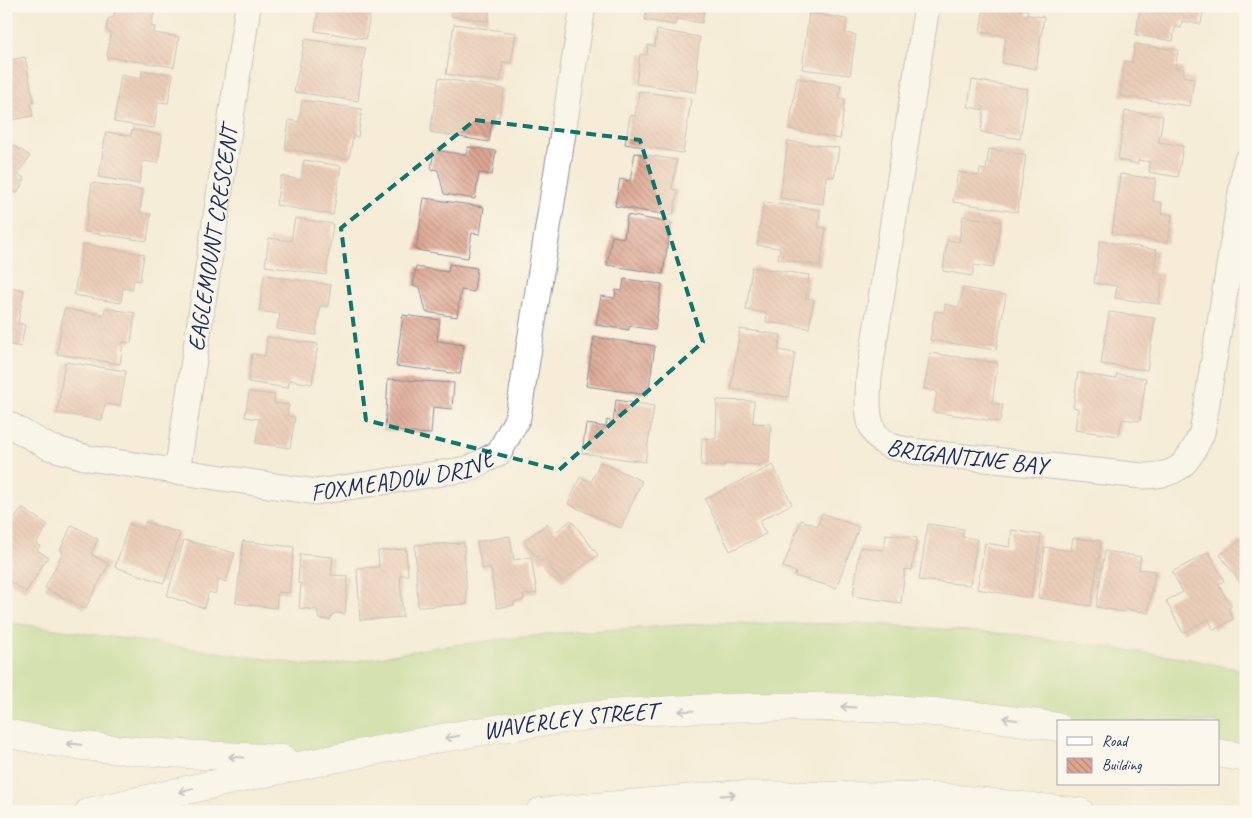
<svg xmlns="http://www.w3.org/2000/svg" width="1252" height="818" font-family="Caveat,sans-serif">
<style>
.grass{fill:#add682;stroke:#648270}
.building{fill:url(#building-back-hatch)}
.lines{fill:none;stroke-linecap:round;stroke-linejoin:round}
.minor-casing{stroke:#888e9a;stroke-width:27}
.major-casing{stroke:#888e9a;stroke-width:29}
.minor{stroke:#fff;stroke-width:25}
.major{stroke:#fff;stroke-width:28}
.oneway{stroke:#8d97ae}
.marked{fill:none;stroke:#0f766e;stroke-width:4;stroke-dasharray:10 6;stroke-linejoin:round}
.labels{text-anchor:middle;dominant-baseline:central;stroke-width:5;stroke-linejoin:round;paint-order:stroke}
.street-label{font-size:24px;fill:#1b2f5e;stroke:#fbf7ec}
</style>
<defs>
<pattern id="building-back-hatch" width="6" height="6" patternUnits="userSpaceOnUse" patternTransform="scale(1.25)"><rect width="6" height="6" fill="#dea691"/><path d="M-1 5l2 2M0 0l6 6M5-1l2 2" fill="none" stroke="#b3887a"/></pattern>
</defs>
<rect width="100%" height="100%" fill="#fbf7ec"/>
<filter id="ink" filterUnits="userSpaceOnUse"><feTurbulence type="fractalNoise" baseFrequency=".02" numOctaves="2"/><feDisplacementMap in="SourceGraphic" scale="10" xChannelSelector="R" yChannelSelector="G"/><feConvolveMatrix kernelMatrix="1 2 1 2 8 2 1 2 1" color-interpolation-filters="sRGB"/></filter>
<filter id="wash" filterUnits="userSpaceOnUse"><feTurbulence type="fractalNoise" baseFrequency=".0096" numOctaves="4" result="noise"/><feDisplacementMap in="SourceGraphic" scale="20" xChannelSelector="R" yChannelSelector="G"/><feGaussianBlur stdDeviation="1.12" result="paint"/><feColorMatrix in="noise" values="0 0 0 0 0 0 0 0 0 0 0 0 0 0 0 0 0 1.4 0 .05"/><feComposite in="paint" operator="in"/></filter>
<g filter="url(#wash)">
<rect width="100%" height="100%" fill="#f6ecd7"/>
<!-- grass -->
<path class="grass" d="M6 622 321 667 437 647 558 633 714 623 872 624 1022 635 1189 659 1246 671V758L1218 753V722H1058L620 713 319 761 6 733Z"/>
<g id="blocks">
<!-- building -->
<path class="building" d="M319 6H371L366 39 315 31Z
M452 6H490L488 21 451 16Z
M647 6H709L704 9 702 23 676 19 675 25 645 20Z
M984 6 1028 10 1027 15 1044 17 1036 69 1002 63 1006 36 980 32Z
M1140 6H1204L1201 24 1182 21 1181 28 1175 27 1173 41 1136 35Z
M115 7 154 12 151 27H155L154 33 179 37 174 67 107 57 111 33 106 30 108 19 114 17Z
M809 13 847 19 845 33 856 35 850 75 802 69Z
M454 24 516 33 511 63 503 62 500 82 446 74Z
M657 30 700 37 696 68 699 69 696 92 636 84 640 54 647 55 648 45 655 46Z
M305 39 365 48 358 101 294 92Z
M1135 44 1178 50 1175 67 1184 69 1183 76 1194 78 1190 106 1120 96 1125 61 1132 62Z
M25 57 34 102 31 103 33 116 6 121V61Z
M142 70 173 75 168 103 158 102 154 128 114 122 121 75 141 79Z
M439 78 504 89 499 117 493 116 489 142 430 132Z
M797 78 841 85 839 99H845L840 139 789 129Z
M972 80 1028 89 1020 139 981 132 984 110 968 107Z
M639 91 691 99 683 153 625 144 630 115 635 116Z
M302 100 362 109 358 137 353 136 349 159 285 149 289 120 299 122Z
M1125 111 1163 116 1159 142 1183 146 1178 177 1149 172 1150 162 1138 160V164L1118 160Z
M132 130 162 135 158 163 143 161 139 184 99 177 106 132 131 136Z
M6 141 30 156 18 174 25 179 17 193 8 188 6 192Z
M788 141 839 148 834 177 826 176 823 204 780 198Z
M468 147 496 151 492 175 479 173 475 199 444 194 438 170 431 169 434 150 466 155Z
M989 149 1026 155 1017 212 953 202 958 172 979 176 980 169 986 170Z
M635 153 677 160 672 189 678 190 673 216 615 206 620 179 630 181Z
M304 160 341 166 333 215 276 205 281 176 301 180Z
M1120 174 1156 179 1153 201 1162 203 1161 213 1172 215 1168 243 1112 234Z
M92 183 143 190 140 213 151 214 147 241 85 232Z
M424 198 484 207 480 234 472 233 468 258 416 250Z
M764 202 820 210 818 227 826 228 820 266 778 259 780 248 757 245Z
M627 215 671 223 663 274 607 265 612 236 624 238Z
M963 216 1001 222 993 268 974 265 972 276 943 271 947 240 959 242Z
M295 218 333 224 326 275 265 266 269 238 291 241Z
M1100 241 1157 250 1154 273 1163 274 1159 304 1115 298 1117 286 1094 283Z
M83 244 144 254 140 281 134 280 132 290 123 288 121 303 74 295Z
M449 264 477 268 474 292 461 290 457 317 426 312 420 287 413 286 416 267 448 272Z
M752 267 809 275 806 298 814 299 809 328 766 322 767 313 746 310Z
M264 275 331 285 328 306H320L316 335 277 329 280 314 259 311Z
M624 279 662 284 655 330 629 326V330L596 325 601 296 615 298 616 290 622 291Z
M6 286 24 290 18 323 25 325 21 347 6 344Z
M963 288 1006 295 996 350 930 340 935 311 944 312 945 304 959 307Z
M105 308 135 313 131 343 123 342 120 364 57 354 64 309 104 315Z
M1109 312 1155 318 1147 370 1101 364Z
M403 315 440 320 437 341 464 345 460 374 396 366Z
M740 329 781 335 778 350 795 353 788 397 731 389Z
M267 337 318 344 312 384 289 380 288 388 248 382 252 354 265 356Z
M594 337 655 346 648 395 586 386Z
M930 353 998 363 992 403 1003 405 1000 422 934 412 937 391 924 389Z
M65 362 126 371 120 406 105 404 102 420 57 413Z
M1078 373 1116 379 1117 374 1146 378 1140 421 1122 419 1119 436 1075 430 1078 408 1073 407Z
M388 379 454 383 452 409 433 407 431 434 385 431Z
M249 392 275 395 274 403 289 405 287 416 295 417 290 448 256 443 259 419 245 417Z
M616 400 654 406 645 462 582 453 586 424 606 427 607 420 613 422Z
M717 400 754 401 753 423 771 424 769 462H763V465L724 463 725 466 701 465 702 438 716 439Z
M600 462 642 481 621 528 568 504 580 477 591 482Z
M773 465 792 504 759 521 766 534 730 551 705 499Z
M22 508 48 525 36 544 40 546 37 550 48 557 26 592 6 579V532Z
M822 513 859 527 836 588 795 576 796 572 783 567 801 520 818 526Z
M571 520 598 555 562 582 545 559 541 562 524 541 548 523 556 532Z
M145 522 180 533 164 583 115 567 129 524 143 529Z
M928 524 964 529 962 537 977 539 970 585 919 580Z
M72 525 98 539 91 554 109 564 85 609 45 588 63 552 60 550Z
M1012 530 1041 535 1031 598 977 589 985 543 1010 547Z
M886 534 917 538 912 570 905 569 901 603 853 596 860 547 884 550Z
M510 536 514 560 531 557 537 593 523 595 524 600 514 602V605L497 608 490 567 482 569 477 542Z
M1246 537V591L1220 555Z
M1073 538 1101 541 1091 606 1038 598 1045 547 1071 551Z
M184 540 235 553 226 582 219 579 215 594 209 592 204 608 167 596Z
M243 541 294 547 289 593 278 592 276 608 236 603Z
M464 543 467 604 418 607 415 545Z
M406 549 408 575H400L403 617 360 620 357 568 379 567 378 551Z
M1105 551 1141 557 1139 569 1155 571 1148 613 1126 609 1125 612 1096 607Z
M1209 552 1224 581 1218 584 1231 607 1228 608 1233 619 1214 630 1208 619 1183 633 1166 601 1183 592 1172 572Z
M300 554 333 557 331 575 348 576 345 614 334 613 330 620 319 619 317 610 299 608 301 584 298 583Z"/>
</g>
</g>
<g filter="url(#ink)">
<use href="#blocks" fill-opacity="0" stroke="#888e9a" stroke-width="1"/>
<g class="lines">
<defs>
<g id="minor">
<path id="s1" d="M927 6 869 376C868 398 863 433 888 445 894 448 904 449 911 451L1142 476C1179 476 1187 465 1202 433L1246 162"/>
<path id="s2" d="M6 423 49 447 88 458 316 492 468 469 499 453 518 417 583 6"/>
<path id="s3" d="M177 472 248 6"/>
</g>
<g id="major">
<path d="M6 733C97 753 191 754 283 759"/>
<path d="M1218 753 1246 758"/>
<path id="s4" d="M89 812C203 786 316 761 431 740 494 729 558 718 621 713 766 703 915 703 1058 727"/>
<path d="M540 812 730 795 937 797 1080 812"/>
</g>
</defs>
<!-- minor casing -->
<use href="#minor" class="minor-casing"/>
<!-- major casing -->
<use href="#major" class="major-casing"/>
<!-- minor -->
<use href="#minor" class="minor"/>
<!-- major -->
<use href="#major" class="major"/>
</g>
<!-- one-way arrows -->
<defs><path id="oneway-shaft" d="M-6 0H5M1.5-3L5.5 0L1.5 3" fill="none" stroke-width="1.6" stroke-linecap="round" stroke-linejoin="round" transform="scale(1.25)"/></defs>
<g class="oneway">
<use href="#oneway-shaft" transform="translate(848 707) rotate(-176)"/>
<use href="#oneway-shaft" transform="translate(686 711) rotate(178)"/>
<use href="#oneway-shaft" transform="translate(1010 719) rotate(-171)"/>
<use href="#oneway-shaft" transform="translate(452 737) rotate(170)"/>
<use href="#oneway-shaft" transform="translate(74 744) rotate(-174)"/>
<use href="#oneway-shaft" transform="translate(236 757) rotate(-177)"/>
<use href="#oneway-shaft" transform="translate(186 790) rotate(167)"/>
<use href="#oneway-shaft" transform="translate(728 795) rotate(-3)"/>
</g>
</g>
<!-- marked area -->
<path d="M0 0H1252V818H0ZM475 120 640 140 703 342 559 470 366 420 341 228Z" fill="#f6ecd7" fill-opacity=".55" fill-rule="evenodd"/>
<path class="marked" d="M475 120 640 140 703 342 559 470 366 420 341 228Z"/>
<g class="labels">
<!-- street labels -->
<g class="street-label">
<text stroke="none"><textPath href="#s3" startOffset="236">EAGLEMOUNT CRESCENT</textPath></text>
<text stroke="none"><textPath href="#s1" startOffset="531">BRIGANTINE BAY</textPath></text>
<text stroke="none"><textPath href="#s2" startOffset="408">FOXMEADOW DRIVE</textPath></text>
<text stroke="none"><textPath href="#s4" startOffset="490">WAVERLEY STREET</textPath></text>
</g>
</g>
<!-- margin -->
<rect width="1252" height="818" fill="none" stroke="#fbf7ec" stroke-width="25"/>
<!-- legend -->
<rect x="1057" y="720" width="162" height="65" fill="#fbf7ec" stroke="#a1a7b3"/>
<rect x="1067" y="737" width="25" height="8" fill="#ffffff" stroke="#a1a7b3"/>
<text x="1102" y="746" font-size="15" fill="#1b2f5e">Road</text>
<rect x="1067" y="758" width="25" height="15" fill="url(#building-back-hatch)" stroke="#a1a7b3"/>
<text x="1102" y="770" font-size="15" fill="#1b2f5e">Building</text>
</svg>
